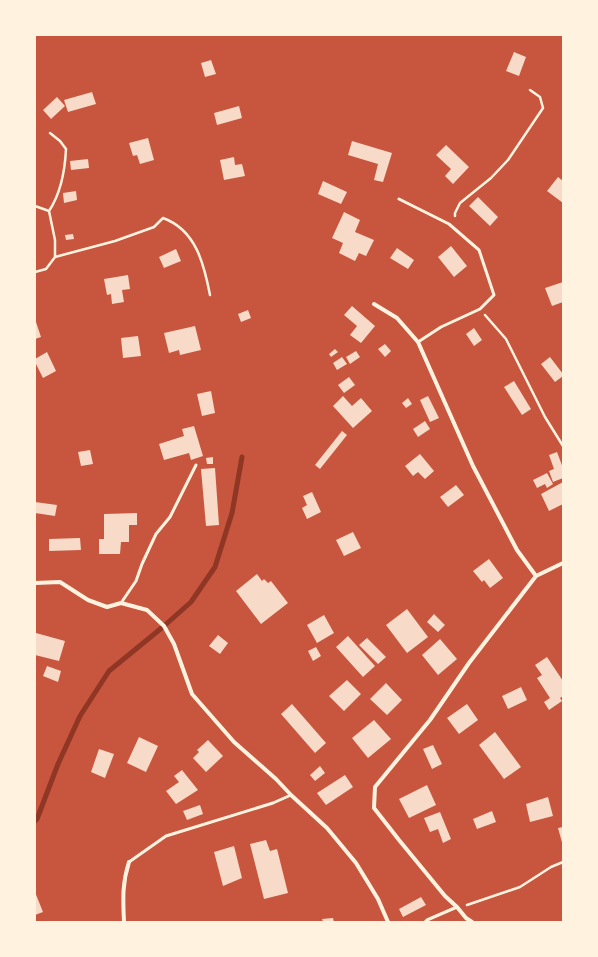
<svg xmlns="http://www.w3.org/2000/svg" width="598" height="957" font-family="'Titillium Web',sans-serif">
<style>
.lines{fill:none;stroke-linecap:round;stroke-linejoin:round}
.stream{stroke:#8f3625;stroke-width:5}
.building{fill:#f7dbc8}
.path{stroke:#fff3e0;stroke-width:2.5}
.service{stroke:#fff3e0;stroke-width:3}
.minor{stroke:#fff3e0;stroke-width:4}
</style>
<rect width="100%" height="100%" fill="#c8553d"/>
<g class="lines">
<!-- stream -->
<path class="stream" d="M35 821 37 819 58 764 80 716 109 671 164 626 191 602 215 567 232 513 242 457"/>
</g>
<!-- building -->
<path class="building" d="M514 52 526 57 519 76 506 71Z
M211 60 216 74 205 77 201 63Z
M92 92 96 104 68 112 64 100Z
M57 97 65 106 51 119 43 110Z
M239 106 242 118 217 125 214 113Z
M148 138 154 160 140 164 137 155 133 156 129 143Z
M352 141 392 153 383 182 374 180 378 164 348 155Z
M446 145 469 167 453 184 445 176 451 169 436 155Z
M234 157 235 165 242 164 245 176 224 180 220 160Z
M88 159 89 168 71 170 70 161Z
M558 177 563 181V203L547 191Z
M323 181 347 192 341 204 318 194Z
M76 191 77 200 64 203 63 193Z
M478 197 498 217 490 226 469 206Z
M344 212 360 220 355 232 374 240 366 256 359 253 355 261 339 253 343 243 332 238Z
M73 234 74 239 66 240 65 235Z
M451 246 467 266 454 277 438 257Z
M397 248 414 260 408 269 390 258Z
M176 249 181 261 164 268 159 257Z
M128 275 130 289 122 290 124 302 112 304 111 294 107 295 104 279Z
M563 282V302L552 306 545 288Z
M352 306 375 326 361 343 350 335 357 326 344 315Z
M248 310 251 318 241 322 238 314Z
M35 319 41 337 35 339Z
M195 326 201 350 180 355 179 350 169 353 164 333Z
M474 328 482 340 474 346 466 334Z
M138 336 141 356 123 358 121 338Z
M385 344 391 351 385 357 378 349Z
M335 349 338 352 331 357 329 354Z
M356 351 360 357 350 364 346 357Z
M47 352 56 371 43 378 35 362V359Z
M342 357 347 364 337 370 333 363Z
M550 357 563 374V376L555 382 541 364Z
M349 377 355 385 344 393 338 385Z
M514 381 531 409 522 415 504 387Z
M211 391 215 413 202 416 197 394Z
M343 396 352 406 361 398 372 411 353 428 333 406Z
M428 396 439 418 430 422 420 400Z
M408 398 412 404 406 408 402 403Z
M425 421 430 429 418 437 413 429Z
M194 426 203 456 191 460 189 453 164 460 159 444 184 436 182 429Z
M342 431 347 435 320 469 315 465Z
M90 450 93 464 81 466 78 452Z
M557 452 563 468V478L553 482 549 471 554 469 549 455Z
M420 454 434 471 425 479 418 472 413 476 405 466Z
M213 457V464H207L206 458Z
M215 468 219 525 206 526 201 469Z
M547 473 553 484 547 488 545 484 537 488 533 480Z
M563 482V500L562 501 563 504 549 511 541 494Z
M456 485 464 495 448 507 440 497Z
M312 492 321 512 307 519 302 508 307 505 303 496Z
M35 502 57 505 55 516 35 513Z
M137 513V525H129V542H121L120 554H99V539H104V514Z
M353 532 361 548 344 556 336 540Z
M80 538 81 550 49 551V539Z
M489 559 503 578 490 588 484 580 482 582 473 571Z
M257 574 262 581 264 579 268 583 271 581 288 603 261 624 236 591Z
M407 609 428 637 407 653 386 625Z
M434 614 445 625 438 632 427 622Z
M324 615 334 633 317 643 307 625Z
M36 633 65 641 59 661 35 655Z
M218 635 228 643 220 654 209 646Z
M348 636 375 666 363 677 336 647Z
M367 638 386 657 378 664 359 645Z
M440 639 457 659 438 675 422 655Z
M316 647 321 656 313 661 308 651Z
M547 657 563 681V696L560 698 562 701 549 710 544 702 550 698 537 678 542 675 535 665Z
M47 666 61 671 58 682 43 676Z
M347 680 361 694 344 711 329 696Z
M386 683 402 700 387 715 370 699Z
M521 687 527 700 508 709 502 696Z
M292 704 326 743 315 753 281 714Z
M467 704 478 720 459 734 447 718Z
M374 720 391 739 368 758 352 738Z
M495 732 521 767 504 779 479 745Z
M139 737 158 746 146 772 127 763Z
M208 740 223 756 206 772 193 758 199 752 197 750Z
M433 745 442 764 432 769 423 749Z
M99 749 114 754 105 778 91 772Z
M320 766 325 773 315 781 310 775Z
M182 770 198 790 176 804 166 791 179 782 174 776Z
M345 775 353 787 326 805 317 793Z
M427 785 436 805 409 818 399 799Z
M548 797 553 816 530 822 526 804Z
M200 805 203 814 187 820 183 811Z
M492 811 496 822 477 829 473 819Z
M440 812 451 839 443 843 438 829 430 832 424 818Z
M563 827V846L558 828Z
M266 840 270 851 277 849 288 893 264 899 250 844Z
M234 846 242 878 223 886 214 852Z
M35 892 43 912 35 915Z
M421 897 426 905 403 917 399 909Z
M333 918 334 922H323L322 919Z"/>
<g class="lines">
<!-- path -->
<path class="path" d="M35 206 49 211 55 240V257
M49 211C61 193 65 170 66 149L60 141 50 133
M455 216V213L460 203 491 178 508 160 543 108 540 97 530 90
M35 272 46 269 55 257 115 241 154 227 163 218C196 230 204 264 210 295
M485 315 506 339 545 417 563 446
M467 905 520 887 551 867 563 862"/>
<!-- service -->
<path class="service" d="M399 199 449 224 479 250 494 295 480 309 441 327 418 342
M121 603 136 581 142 564 156 534 170 517 196 465
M129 862 166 836 273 803 291 795
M425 922 427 920 457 907"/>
<!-- minor -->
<path class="minor" d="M374 304 397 318 418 342 473 466 517 550 536 576 563 563
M35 583 60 582 88 600 107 607 121 603 147 610 164 626 174 644 192 694 234 742 276 779 291 795 327 828 356 863 378 899 388 922
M124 922C123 899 122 884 129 862
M472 922 466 918 457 907 445 896 399 840 374 808 375 787 430 720 469 663 536 576"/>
</g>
<!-- border -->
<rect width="598" height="957" fill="none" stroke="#fff3e0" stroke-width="72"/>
</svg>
